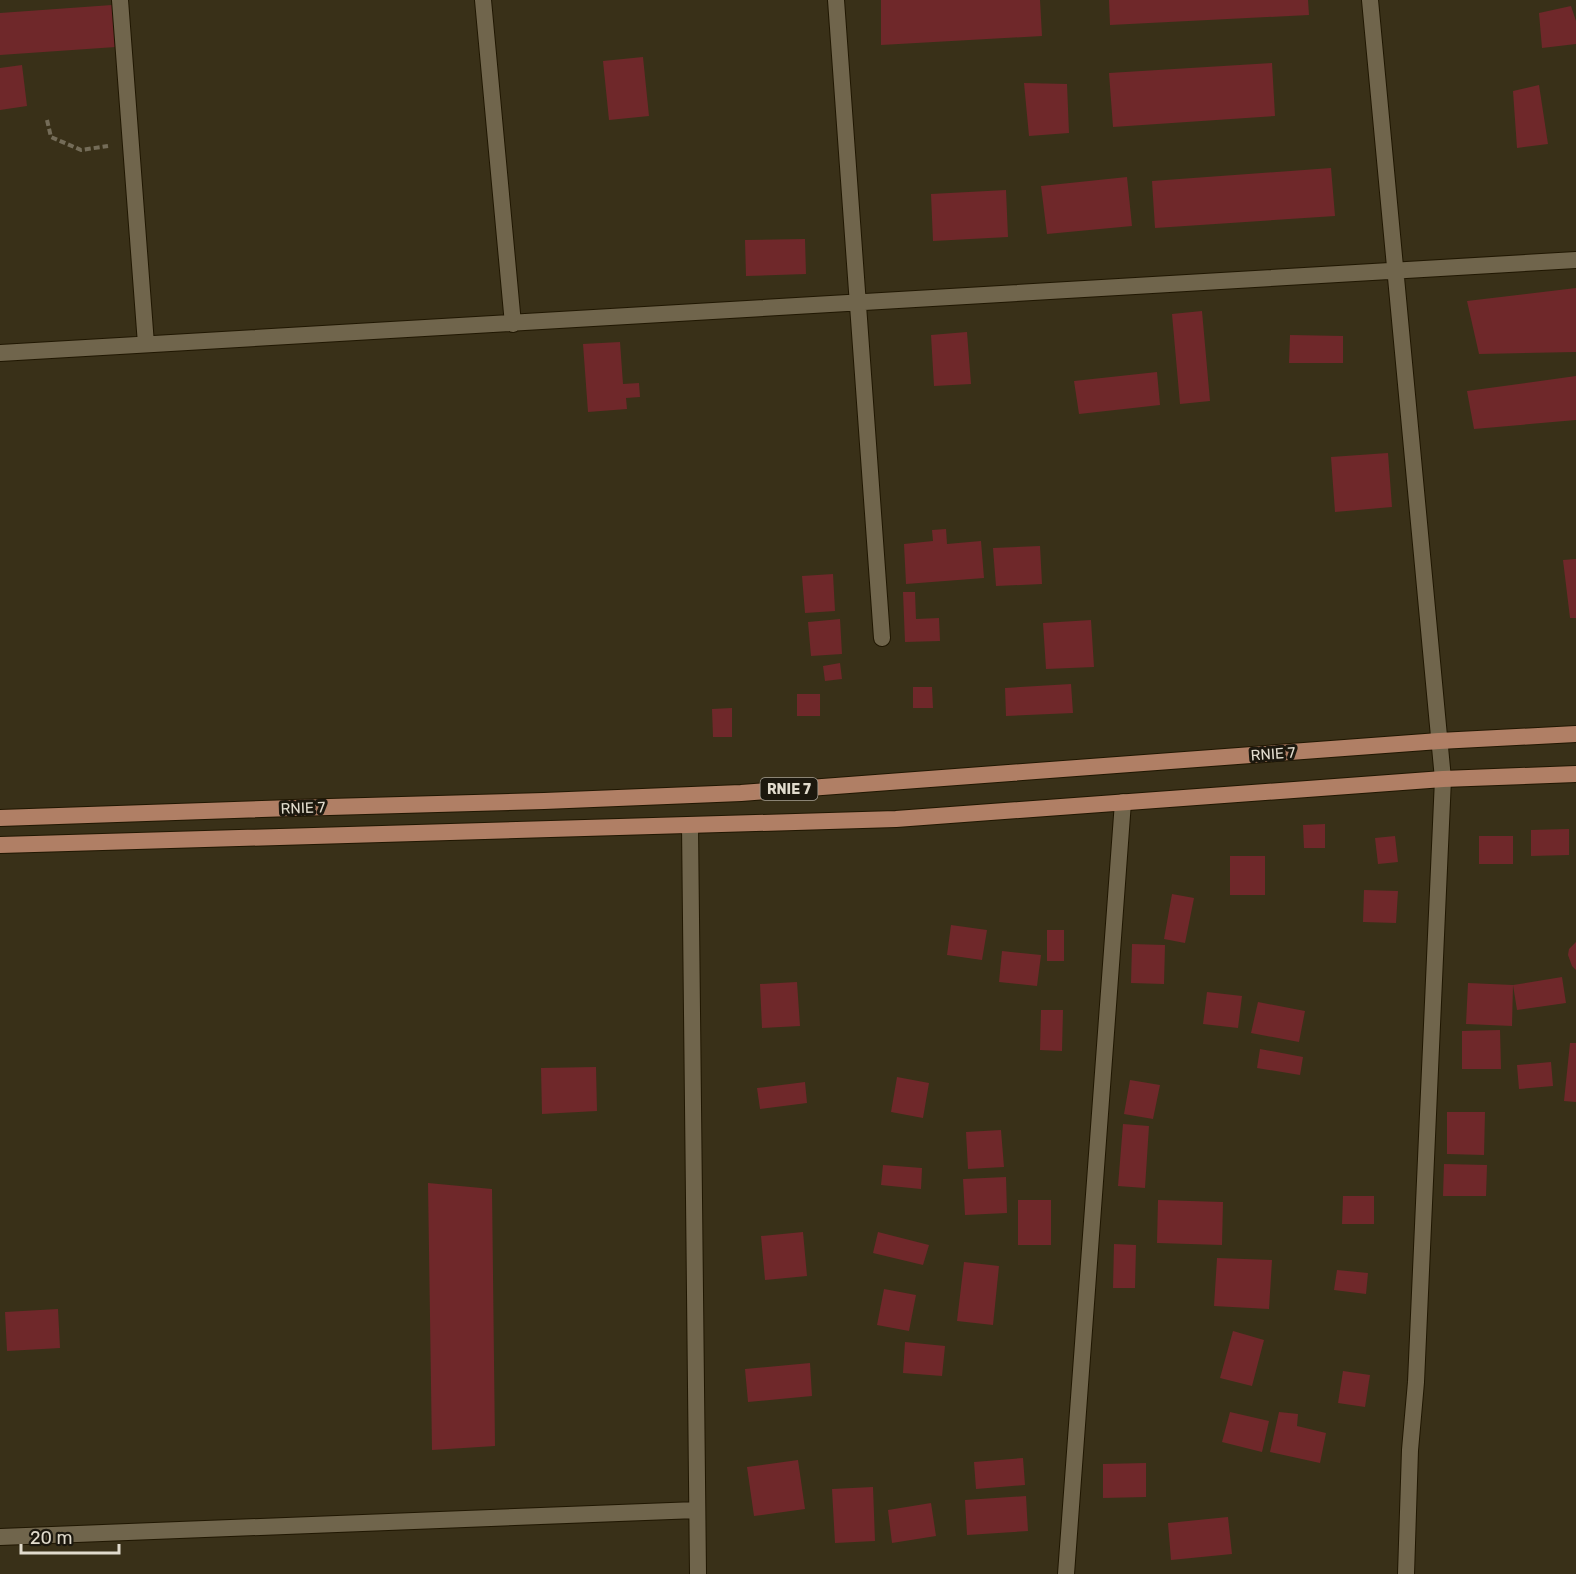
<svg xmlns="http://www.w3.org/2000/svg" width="1576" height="1574" font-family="Rubik,sans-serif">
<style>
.building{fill:#6f282a}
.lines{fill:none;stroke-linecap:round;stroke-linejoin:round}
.minor-casing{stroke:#201702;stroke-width:18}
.primary-casing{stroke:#201702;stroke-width:18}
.path{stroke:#746c58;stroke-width:4;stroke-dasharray:6 3;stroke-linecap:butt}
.minor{stroke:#70654c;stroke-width:16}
.primary{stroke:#b07f65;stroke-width:16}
.labels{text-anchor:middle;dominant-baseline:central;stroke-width:6;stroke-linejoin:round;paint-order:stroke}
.shield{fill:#1c180e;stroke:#a6a094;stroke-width:1.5}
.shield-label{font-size:14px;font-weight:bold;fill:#e1dbcd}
.street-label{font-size:15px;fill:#e1dbcd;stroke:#1c180e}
</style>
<rect width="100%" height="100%" fill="#393018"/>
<!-- building -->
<path class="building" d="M881 0H1040L1042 36 881 45Z
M1109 0H1308L1309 15 1110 25Z
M112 5 116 47 0 55V13Z
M1571 6 1576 21V44L1542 48 1539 13Z
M643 57 649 116 609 120 603 61Z
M1272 63 1275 116 1113 127 1109 73Z
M22 65 27 106 0 110V68Z
M1024 83 1067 84 1069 133 1029 136Z
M1539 85 1548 144 1517 148 1513 91Z
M1331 168 1335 216 1155 228 1152 181Z
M1127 177 1132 226 1047 234 1041 186Z
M1006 190 1008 237 933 241 931 194Z
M805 239 806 274 746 276 745 240Z
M1576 288V352L1479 354 1467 301Z
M1202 311 1210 401 1180 404 1172 314Z
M967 332 971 384 934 386 931 335Z
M1290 335 1343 336V363H1289Z
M620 342 623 384 639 383 640 397 626 398 627 409 588 412 583 344Z
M1157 372 1160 405 1079 414 1074 381Z
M1576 376V420L1474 429 1467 391Z
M1388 453 1392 507 1335 512 1331 457Z
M946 529 947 544 981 541 984 578 906 584 904 544 933 541 932 530Z
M1040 546 1042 584 996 586 993 548Z
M1576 559V618H1570L1563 560Z
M833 574 835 611 805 613 802 576Z
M903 592H915L916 619 939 618 940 641 905 642Z
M840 619 842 654 811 656 808 622Z
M1091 620 1094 667 1046 669 1043 623Z
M840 663 842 679 825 681 823 666Z
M1071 684 1073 713 1006 716 1005 688Z
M913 687H932L933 708H913Z
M797 694H820V716H797Z
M732 708V737H713L712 709Z
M1325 824V848H1304L1303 825Z
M1569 829V855L1531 856V830Z
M1395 836 1398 862 1378 864 1375 838Z
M1479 836H1513V864H1479Z
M1230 856H1265V895H1230Z
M1364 890 1398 891 1396 923 1363 922Z
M1172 894 1194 898 1185 943 1164 939Z
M951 925 987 930 982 960 947 955Z
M1047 930H1064V961H1047Z
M1576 942V970L1572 966 1568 955 1569 949Z
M1132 944 1165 945 1164 984 1131 983Z
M1002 951 1041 955 1037 986 999 982Z
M1562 977 1566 1003 1517 1010 1513 985Z
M797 982 800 1026 762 1028 760 984Z
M1468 983 1513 985 1512 1026 1466 1024Z
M1207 992 1242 996 1238 1028 1203 1024Z
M1258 1002 1305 1011 1299 1042 1251 1033Z
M1041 1010H1063L1062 1051 1040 1050Z
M1500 1030 1501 1069H1462V1031Z
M1570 1043H1576V1102L1564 1101Z
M1260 1049 1303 1057 1300 1075 1257 1068Z
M1551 1062 1553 1086 1519 1089 1517 1065Z
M596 1067 597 1111 542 1114 541 1068Z
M897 1077 929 1083 923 1118 891 1112Z
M1130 1080 1160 1085 1153 1119 1124 1114Z
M805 1082 807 1103 760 1109 757 1088Z
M1447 1112H1485L1484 1155 1447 1154Z
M1123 1124 1149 1126 1145 1188 1118 1186Z
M1001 1130 1004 1167 968 1169 966 1132Z
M1444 1164 1487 1165 1486 1196H1443Z
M883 1165 922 1168 921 1189 881 1185Z
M1006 1177 1007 1213 965 1215 963 1179Z
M428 1183 492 1189 495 1446 432 1450Z
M1343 1196H1374V1224H1342Z
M1018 1200H1051V1245H1018Z
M1158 1200 1223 1202 1222 1245 1157 1243Z
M803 1232 807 1276 765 1280 761 1236Z
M878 1232 929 1245 923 1265 873 1253Z
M1114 1244 1136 1245 1135 1288H1113Z
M1217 1258 1272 1260 1269 1309 1214 1306Z
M964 1262 999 1266 993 1325 957 1321Z
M1337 1270 1368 1273 1366 1294 1334 1290Z
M884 1289 916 1295 909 1331 877 1325Z
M58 1309 60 1348 7 1351 5 1312Z
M1233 1331 1264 1340 1252 1386 1220 1378Z
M905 1342 945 1346 942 1376 903 1373Z
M810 1363 812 1396 748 1402 745 1369Z
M1343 1371 1370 1375 1365 1407 1338 1403Z
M1230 1412 1269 1421 1262 1452 1222 1442Z
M1279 1412 1298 1414 1297 1426 1326 1433 1320 1463 1270 1452Z
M1023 1458 1025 1485 976 1489 974 1462Z
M798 1460 805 1509 754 1516 747 1467Z
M1146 1463V1497L1103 1498V1464Z
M873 1487 875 1541 835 1543 832 1489Z
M1026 1496 1028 1531 967 1535 965 1500Z
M931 1503 936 1536 892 1543 888 1510Z
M1228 1517 1232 1554 1171 1560 1168 1523Z"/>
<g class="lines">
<defs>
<path id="minor" d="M120 0 146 344
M483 0 513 324
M836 0 882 638
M1370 0 1443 779 1416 1382 1410 1450 1406 1574
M0 353 1576 260
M690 825 698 1574
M0 1537 697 1510
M1066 1574 1123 802"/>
<path id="primary" d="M0 818 293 808 544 801 741 793 1439 741 1576 734
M0 845 896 819 1443 779 1576 774"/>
</defs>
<!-- minor casing -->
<use href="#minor" class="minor-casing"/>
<!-- primary casing -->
<use href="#primary" class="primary-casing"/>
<!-- path -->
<path class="path" d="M47 120 51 137 81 150 108 146"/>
<!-- minor -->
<use href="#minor" class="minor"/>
<!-- primary -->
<use href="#primary" class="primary"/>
</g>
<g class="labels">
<!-- shield labels -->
<rect class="shield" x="760.5" y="778" width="57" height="22" rx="4.5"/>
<g class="shield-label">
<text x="789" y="789">RNIE 7</text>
</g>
<!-- street labels -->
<g class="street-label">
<text transform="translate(1273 754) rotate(-4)">RNIE 7</text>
<text transform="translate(303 808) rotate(-2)">RNIE 7</text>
</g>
</g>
<!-- scale -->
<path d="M21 1544v9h98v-9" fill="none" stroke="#e1dbcd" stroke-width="3"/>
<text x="30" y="1544" font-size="18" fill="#e1dbcd" stroke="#1c180e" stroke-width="4.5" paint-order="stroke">20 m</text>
</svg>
